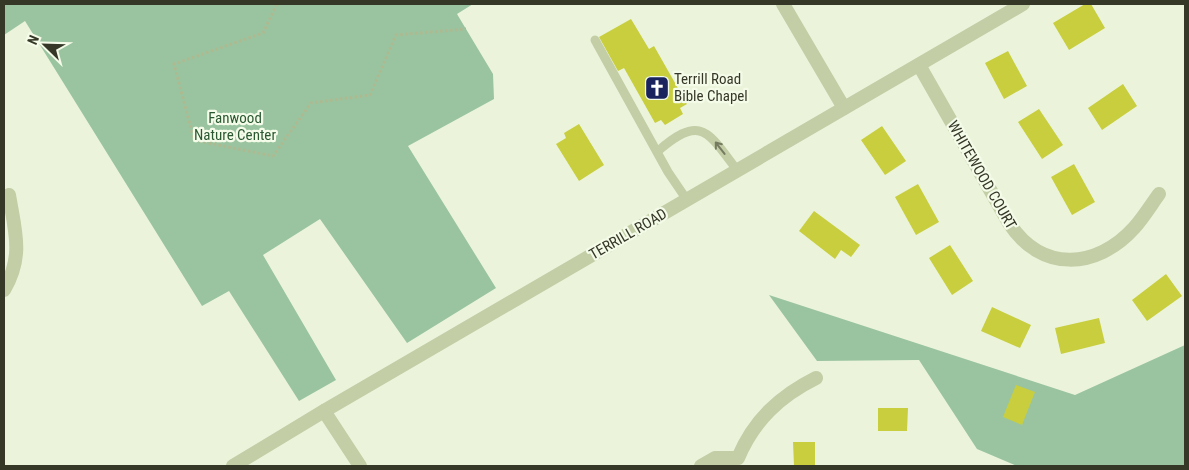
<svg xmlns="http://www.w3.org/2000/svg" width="1189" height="470" font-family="'Roboto Condensed',sans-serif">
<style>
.green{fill:#9ac49f}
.building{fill:#c8ce3e}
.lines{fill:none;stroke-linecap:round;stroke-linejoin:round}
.path{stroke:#afb990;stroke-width:3;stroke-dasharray:2.5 2.5;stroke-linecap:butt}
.service{stroke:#c3cda6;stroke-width:9}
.minor{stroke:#c3cda6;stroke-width:14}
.tertiary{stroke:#c3cda6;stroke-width:14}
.oneway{stroke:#757b60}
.labels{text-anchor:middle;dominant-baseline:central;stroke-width:4.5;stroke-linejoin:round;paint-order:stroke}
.poi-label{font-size:15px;fill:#363827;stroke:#f4fbe8;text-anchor:start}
.park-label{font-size:15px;fill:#295831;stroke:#f4fbe8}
.street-label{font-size:15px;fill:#363827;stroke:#f4fbe8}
</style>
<rect width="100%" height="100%" fill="#ebf4db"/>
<!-- green -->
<path class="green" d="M4 4H473L457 14 493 74 494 99 408 146 496 288 407 343 320 219 263 255 336 380 299 401 229 291 202 306 25 21 4 35Z
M769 295 1075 395 1185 345V466H1017L977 449 919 360 817 361Z"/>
<!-- building -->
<path class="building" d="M1085 4H1091L1105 28 1069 50 1053 23Z
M631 19 649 49 654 46 687 104 680 108 683 114 665 125 661 120 655 123 624 68 618 71 599 37Z
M1008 51 1027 86 1004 99 985 63Z
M1123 84 1137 106 1102 130 1088 108Z
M1039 109 1063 145 1042 159 1018 122Z
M579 124 604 165 579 181 556 144 566 138 564 133Z
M882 126 906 161 885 175 861 140Z
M1074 164 1095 202 1072 215 1051 177Z
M918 184 939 222 916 235 895 197Z
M814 211 860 245 851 257 841 250 835 259 799 231Z
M950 245 973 281 952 295 929 258Z
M1166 274 1182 296 1147 321 1132 300Z
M992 307 1031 325 1020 348 981 331Z
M1099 318 1105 343 1061 354 1055 328Z
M1016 385 1035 392 1022 425 1003 417Z
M878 408H908L907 431H878Z
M793 442H815V466H794Z"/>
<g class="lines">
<!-- path -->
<path class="path" d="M277 4 263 33 174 64 194 140 273 156 311 103 370 95 396 35 466 29"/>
<!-- service -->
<path class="service" d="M595 40 668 172 687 200
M657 152C701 113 708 132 737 170"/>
<!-- minor -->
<path class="minor" d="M783 4 844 108
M919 65 1009 223C1041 272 1096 270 1134 228 1143 218 1151 205 1159 194
M4 290C24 256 15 231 9 195
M324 411 360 466
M701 466 715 458H738C754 420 780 396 816 378"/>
<!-- tertiary -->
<path class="tertiary" d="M233 466 324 411 1023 4"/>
</g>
<!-- one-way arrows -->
<defs><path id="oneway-shaft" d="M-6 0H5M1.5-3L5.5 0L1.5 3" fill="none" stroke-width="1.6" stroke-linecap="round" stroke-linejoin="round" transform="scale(1.25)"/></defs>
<use class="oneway" href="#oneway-shaft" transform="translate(720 148) rotate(-128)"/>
<!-- icons -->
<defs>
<symbol id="church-square" viewBox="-11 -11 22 22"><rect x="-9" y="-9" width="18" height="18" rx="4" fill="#1a235d" stroke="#f4fbe8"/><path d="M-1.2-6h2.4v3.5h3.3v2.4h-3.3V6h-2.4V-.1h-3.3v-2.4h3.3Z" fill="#fff"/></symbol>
</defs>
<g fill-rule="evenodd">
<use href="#church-square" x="643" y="74" width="28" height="28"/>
</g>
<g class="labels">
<!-- poi labels -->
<g class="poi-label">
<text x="674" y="79">Terrill Road<tspan x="674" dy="17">Bible Chapel</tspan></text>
</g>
<!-- park labels -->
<g class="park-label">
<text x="235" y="118">Fanwood<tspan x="235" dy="17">Nature Center</tspan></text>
</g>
<!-- street labels -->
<g class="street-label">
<text transform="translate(982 175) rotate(60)">WHITEWOOD COURT</text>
<text transform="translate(628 234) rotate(-30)">TERRILL ROAD</text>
</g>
</g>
<!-- border -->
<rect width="1189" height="470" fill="none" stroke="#363827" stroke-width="10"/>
<!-- north arrow -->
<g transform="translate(45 45) rotate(293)" stroke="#f4fbe8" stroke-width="4" paint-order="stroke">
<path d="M0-4L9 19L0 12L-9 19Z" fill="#363827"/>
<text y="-8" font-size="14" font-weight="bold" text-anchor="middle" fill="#363827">N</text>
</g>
</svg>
